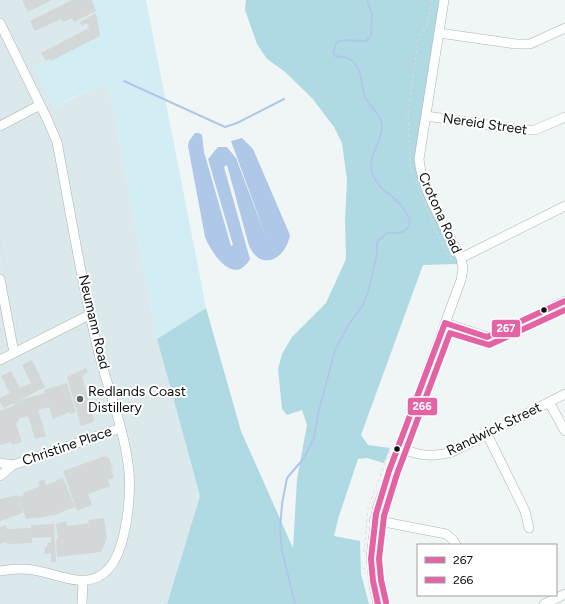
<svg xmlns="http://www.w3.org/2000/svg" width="565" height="604" font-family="Figtree,sans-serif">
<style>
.built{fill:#dbe9ec}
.green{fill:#d2eef4}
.forest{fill:#b0dae3}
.water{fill:#afc8e8}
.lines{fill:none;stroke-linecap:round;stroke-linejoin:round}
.stream{stroke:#afc8e8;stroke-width:2}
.building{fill:#d3d7d7}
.minor-casing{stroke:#adb1b2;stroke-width:10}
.path{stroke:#dbdddd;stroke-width:1;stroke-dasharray:3 3;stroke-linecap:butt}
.minor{stroke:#fdfefe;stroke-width:9}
.bus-1-casing{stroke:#fff;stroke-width:9}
.bus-2-casing{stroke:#fff;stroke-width:9}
.bus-1{stroke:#e463a4;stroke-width:6}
.bus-2{stroke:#e463a4;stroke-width:6}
.bus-dot{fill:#0c1011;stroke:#fff;stroke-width:1.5}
.poi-dot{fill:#5c6061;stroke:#fff;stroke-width:1.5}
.labels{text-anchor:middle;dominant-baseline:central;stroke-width:4;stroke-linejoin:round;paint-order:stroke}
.street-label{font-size:14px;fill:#0c1011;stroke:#fff}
.poi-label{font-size:14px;fill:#0c1011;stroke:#fff;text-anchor:start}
.line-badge{stroke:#fff;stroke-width:1.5}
.badge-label{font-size:11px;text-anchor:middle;font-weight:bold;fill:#fff}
</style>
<rect width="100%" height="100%" fill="#f0f6f6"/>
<!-- built -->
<path class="built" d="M0 0H92L99 36 34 68 54 108 92 89 100 87H109L157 339 200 496 167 604H0Z"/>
<!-- green -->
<path class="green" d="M92 0H146L206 308 157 339 109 87C90 86 70 100 54 108L34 68 98 36Z"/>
<!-- forest -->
<path class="forest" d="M246 0H440L415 159C418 194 441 227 457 259L458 264 423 265 361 435 368 445 390 448 384 463 367 458 358 459 339 516 334 536 360 541 361 574 369 604H167L200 496 157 339 206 308 241 431 293 548 297 479 307 425 302 410 287 415 282 409 278 369 282 354 292 337 326 303 346 259 345 220 347 180 342 143 334 127 312 98 284 71 267 59 257 44 245 10Z"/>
<!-- water -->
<path class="water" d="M195 133H199L202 135 204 152 231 246 233 245 208 159 218 147H227L236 158 266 237 231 141 242 138 253 149 290 235C286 258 262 273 249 246L227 165 224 167 250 259C234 287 212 254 205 237L188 146 189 141Z"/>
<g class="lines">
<!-- stream -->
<path class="stream" d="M124 81 225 127 237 123 284 99
M295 604 282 551 280 529 282 504 287 478 304 458 314 438 318 414 335 350 349 324 363 305 369 289 377 253V242L387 233C399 234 409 233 410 220 407 215 404 209 400 204 391 194 376 187 372 172 368 157 380 143 382 129 384 117 370 107 365 97 361 87 363 74 356 65 350 57 344 57 335 56L333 52 337 42 345 40 366 41 371 36 372 14 367 0"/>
</g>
<!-- building -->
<path class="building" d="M22 0H52L28 12Z
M72 0H92L96 11 74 22 72 18 63 22 61 19 35 31 30 21Z
M96 13 100 36 51 61 50 59 46 61 41 53 89 28 87 23 82 26 80 22Z
M32 360 45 387 4 408 0 402V398L10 393 1 376 11 371 20 388 31 383 22 365Z
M86 368 88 372 82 376 94 419 93 422 81 426 67 377Z
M67 383 76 412 70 414V412L53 419 49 407 38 410 46 436 35 439 28 416 20 418 16 424 22 442 12 445 11 442 0 445V411L15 405 14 403 23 399 45 393 44 390Z
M105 456 109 458 113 468 111 469 114 478 108 480 110 486 88 494 92 505 77 511 63 471Z
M63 478 75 507 52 516 51 515 45 517 26 519 19 499 23 513 0 521V499L17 495 18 497 24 495 23 493 40 486 38 482 44 479 46 485Z
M104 518 107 538 101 552 57 557 56 539H58L56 524 66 521 67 526 89 523 88 520Z
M54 524 56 562H51V553L45 554 44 547H47V543L51 542V537L32 538V543L7 544V542L0 544V527L6 525 7 529 31 528V525Z"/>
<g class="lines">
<defs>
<path id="minor" d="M0 23 47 119 57 142C70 210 81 279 97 346 107 388 125 429 129 472 131 499 126 558 103 574 82 589 55 573 33 570 22 568 11 569 0 571
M439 33 516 44H530L565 28
M426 116 523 130H535L565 117
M0 126 40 105
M461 258 565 206
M0 279 14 353
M445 323 487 337 529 319 565 301
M0 360 91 314
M549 402 565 431
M487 434 525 511 529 528
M398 448C419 455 430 458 452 452L565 394
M0 463 13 465 0 476
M13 465 121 428
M374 520 446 534 453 540 456 545
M82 604 83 581
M378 604 374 586 371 557 377 509 461 280 463 269 461 258C446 228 422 192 419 159L444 0
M544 604 565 594"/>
</defs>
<!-- minor casing -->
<use href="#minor" class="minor-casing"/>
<!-- path -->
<path class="path" d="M432 0 427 25 418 39 408 115 410 167 435 229 447 254 452 259
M23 104 26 100
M13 128 36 119
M0 240 7 276
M73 314 78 309
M16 323 19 333 23 337 31 335
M0 328 3 346 0 350
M76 330 82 331
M364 552 368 508 390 450
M364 567 365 574"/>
<!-- minor -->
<use href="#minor" class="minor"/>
<defs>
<path id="bus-1" d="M445 323 487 337 565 301
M378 604 373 581 371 559 376 514 389 471 445 323"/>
<path id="bus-2" d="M386 602 381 580 379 559 384 516 397 474 450 333 489 345 565 310"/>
</defs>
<!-- bus-1 casing -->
<use href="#bus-1" class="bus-1-casing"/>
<!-- bus-2 casing -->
<use href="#bus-2" class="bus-2-casing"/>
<!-- bus-1 -->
<use href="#bus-1" class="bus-1"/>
<!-- bus-2 -->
<use href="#bus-2" class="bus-2"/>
</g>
<!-- markers -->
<g class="bus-dot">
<circle cx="544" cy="310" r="3.5"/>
<circle cx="397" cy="449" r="3.5"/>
</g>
<circle class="poi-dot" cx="80" cy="399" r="4"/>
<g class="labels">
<!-- street labels -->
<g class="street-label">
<text transform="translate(485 124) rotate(8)">Nereid Street</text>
<text transform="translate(440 213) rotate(66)">Crotona Road</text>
<text transform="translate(94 322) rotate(77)">Neumann Road</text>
<text transform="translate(494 429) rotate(-26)">Randwick Street</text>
<text transform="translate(67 446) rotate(-19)">Christine Place</text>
</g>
<!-- poi labels -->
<g class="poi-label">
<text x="88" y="391">Redlands Coast<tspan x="88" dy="16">Distillery</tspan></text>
</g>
</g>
<g class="line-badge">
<rect x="491" y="319" width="30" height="19" rx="4" fill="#e463a4"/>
<rect x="407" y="397" width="31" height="19" rx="4" fill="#e463a4"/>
</g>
<g class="badge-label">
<text x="506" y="332">267</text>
<text x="422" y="410">266</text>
</g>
<!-- legend -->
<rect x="417" y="544" width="140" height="52" fill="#ffffff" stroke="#9e9fa0"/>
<rect x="425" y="557" width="20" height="6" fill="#e463a4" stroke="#9e9fa0"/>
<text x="453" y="564" font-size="12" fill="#0c1011">267</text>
<rect x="425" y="577" width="20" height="6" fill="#e463a4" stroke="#9e9fa0"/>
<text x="453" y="584" font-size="12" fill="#0c1011">266</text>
</svg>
